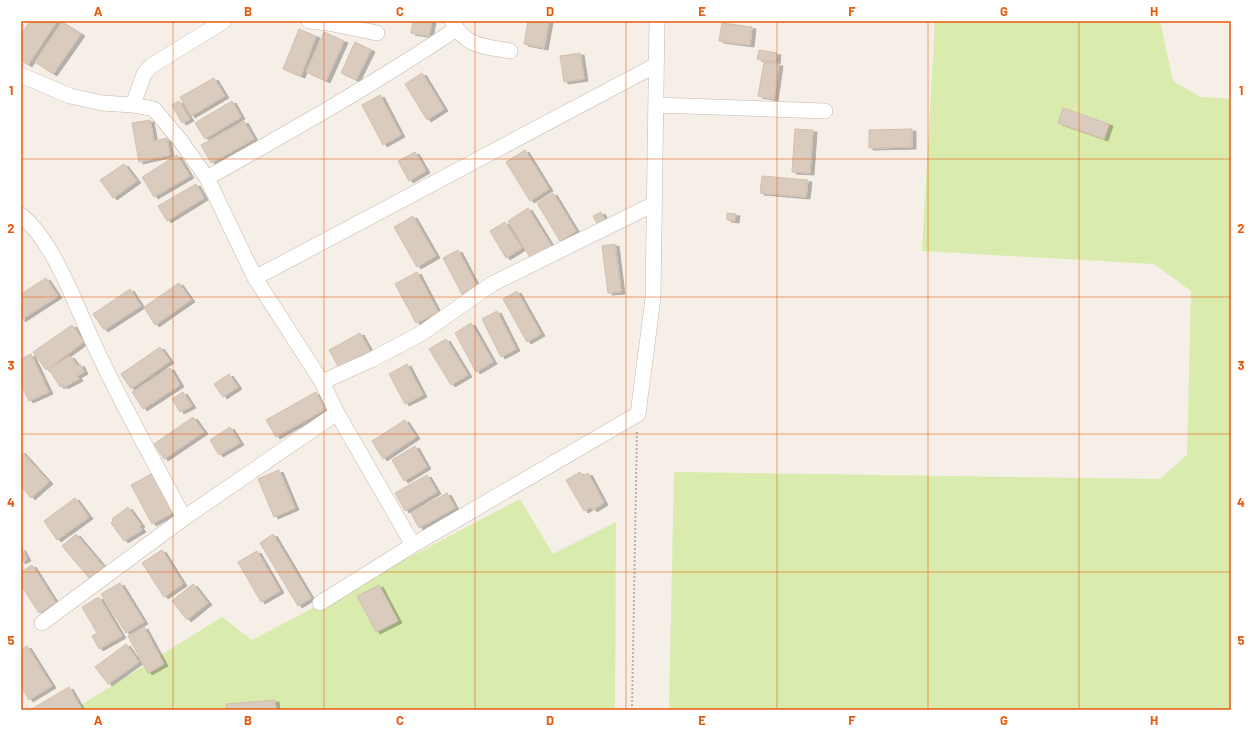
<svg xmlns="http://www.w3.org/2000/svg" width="1252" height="731" font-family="Barlow,sans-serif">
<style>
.green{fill:#d9ecad}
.building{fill:#dacbbf;stroke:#d3bfaf;filter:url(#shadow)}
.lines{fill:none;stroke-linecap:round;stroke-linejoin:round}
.minor-casing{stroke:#c4b8ac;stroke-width:16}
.path{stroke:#c4af99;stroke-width:2;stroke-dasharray:2 2;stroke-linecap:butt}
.minor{stroke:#fff;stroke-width:15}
.grid{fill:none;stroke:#e8590c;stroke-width:1;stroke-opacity:0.55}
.neatline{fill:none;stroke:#e8590c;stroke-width:1.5}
.grid-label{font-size:13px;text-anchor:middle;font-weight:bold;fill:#e8590c}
</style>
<defs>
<filter id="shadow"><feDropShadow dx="4" dy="2" stdDeviation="0" flood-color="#0004"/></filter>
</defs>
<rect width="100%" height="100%" fill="#f5efe7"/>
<!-- green -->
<path class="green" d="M935 21H1160L1173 81 1201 97 1231 99V710H669L674 472 1160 479 1187 455 1191 291 1154 264 922 251Z
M520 499 553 554 616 522 615 710H73L222 617 252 640Z"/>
<!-- building -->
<path class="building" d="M30 21H57L28 65 21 60V35Z
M413 21H432L429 36 411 33Z
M528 21H549L544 48 524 44Z
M62 22 81 34 53 74 35 62Z
M722 23 752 27 750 45 719 41Z
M299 29 316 36 301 76 283 69Z
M324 32 344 41 326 81 306 72Z
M355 42 371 50 356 80 341 73Z
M759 50 777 53 776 62 757 59Z
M580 53 584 79 564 82 560 56Z
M764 62 779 64 774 99 758 96Z
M422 73 444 109 427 120 405 84Z
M214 78 225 96 191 116 180 97Z
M380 95 401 135 383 145 362 105Z
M179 101 190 119 182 123 172 105Z
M232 101 241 117 205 139 195 123Z
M1063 108 1109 124 1104 139 1058 123Z
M150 120 154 141 167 138 170 155 139 162 132 123Z
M244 121 254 139 211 163 201 145Z
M795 129 813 130 810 173 792 172Z
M912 129V147L869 148V130Z
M525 150 549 189 530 201 506 162Z
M415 152 426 171 409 181 398 161Z
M177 155 190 176 154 197 142 177Z
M124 164 137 181 113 198 100 180Z
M762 176 808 180 806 197 760 193Z
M196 184 204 198 167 221 158 206Z
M553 193 576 231 560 241 537 203Z
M528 208 552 247 531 259 508 221Z
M601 212 608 225 600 229 593 216Z
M727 213 736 214 735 221 727 220Z
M413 216 436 256 417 267 394 227Z
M505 222 522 248 506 258 490 231Z
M615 244 621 292 608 293 602 246Z
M458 250 478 288 463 296 443 258Z
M417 272 438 312 416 323 395 284Z
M46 278 58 296 21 320V294Z
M179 283 191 300 155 325 144 307Z
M130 289 141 306 104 330 93 314Z
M517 291 541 334 527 342 503 299Z
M497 311 516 349 501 357 482 319Z
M471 323 493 362 476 372 455 333Z
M72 325 84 342 46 370 33 352Z
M360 333 371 353 340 370 329 350Z
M446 339 468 375 451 385 429 349Z
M160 347 170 361 131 389 121 374Z
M31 354 49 392 29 401 21 385V359Z
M70 356 78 366 80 364 84 372 77 376 79 379 64 387 63 385 60 387 49 369Z
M407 364 423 395 405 404 389 374Z
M170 368 180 385 143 409 132 392Z
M229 374 238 387 223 397 214 384Z
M183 392 192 406 180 412 172 399Z
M316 392 325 409 276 437 266 420Z
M193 417 204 432 164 459 154 444Z
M405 420 416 437 383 459 372 441Z
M230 427 240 443 219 455 210 440Z
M415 446 427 467 404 481 392 460Z
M21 451 49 482 31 498 21 486Z
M279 470 295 508 274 517 258 479Z
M155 472 176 511 152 524 131 485Z
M580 472 583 476 588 473 604 503 593 510 591 507 584 511 566 480Z
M427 475 437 492 405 511 395 493Z
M447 493 455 508 419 528 411 513Z
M75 498 89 517 57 540 44 521Z
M128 507 141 525 139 526 142 530 124 541 111 523 113 521 112 519Z
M76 534 104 567 90 579 62 546Z
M273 534 311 598 298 606 260 543Z
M21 548 27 559 21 562Z
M162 550 183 584 164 597 142 563Z
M257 551 280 591 261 602 238 562Z
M32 565 56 603 39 613 21 585V572Z
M120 583 144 622 126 633 101 594Z
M193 584 208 603 187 620 172 601Z
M379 585 398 621 376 632 357 596Z
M99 597 122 636 99 649 92 636 97 633 82 607Z
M144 627 164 664 148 673 128 636Z
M126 644 139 662 108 684 95 667Z
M27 646 52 686 29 700 21 686V650Z
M69 687 81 708 77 710H30Z
M275 700 276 710H226V704Z"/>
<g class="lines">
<defs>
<path id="minor" d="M309 21 328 23 377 33
M452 21C466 47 483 46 510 51
M21 75 70 96 102 103 133 105 154 109 180 140 207 178 255 278 322 382 337 413 413 545
M133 105 144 74 151 66 224 21
M656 105 825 111
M207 178C291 131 376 83 456 29
M21 215C58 246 78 314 100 357 126 412 156 465 184 518
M255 278 656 65
M322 382 371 360 422 333 492 284 654 204
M320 603 413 545 638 414 653 298 657 21
M42 623 184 518 337 413"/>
</defs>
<!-- minor casing -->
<use href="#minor" class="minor-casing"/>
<!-- path -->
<path class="path" d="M632 710 637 430"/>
<!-- minor -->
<use href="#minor" class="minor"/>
</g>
<!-- grid -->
<path class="grid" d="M173 21V710M324 21V710M475 21V710M626 21V710M777 21V710M928 21V710M1079 21V710M21 159H1231M21 297H1231M21 434H1231M21 572H1231"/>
<!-- border -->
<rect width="1252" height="731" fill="none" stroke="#ffffff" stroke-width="44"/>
<rect x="22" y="22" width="1208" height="687" class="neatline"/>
<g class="grid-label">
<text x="98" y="16">A</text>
<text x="248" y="16">B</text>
<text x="400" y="16">C</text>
<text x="550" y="16">D</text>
<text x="702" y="16">E</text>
<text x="852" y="16">F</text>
<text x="1004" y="16">G</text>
<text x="1154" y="16">H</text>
<text x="11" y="95">1</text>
<text x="1241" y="95">1</text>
<text x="11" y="233">2</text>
<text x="1241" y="233">2</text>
<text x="11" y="370">3</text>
<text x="1241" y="370">3</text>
<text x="11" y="507">4</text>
<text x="1241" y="507">4</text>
<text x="11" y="645">5</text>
<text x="1241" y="645">5</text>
<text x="98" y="725">A</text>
<text x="248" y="725">B</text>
<text x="400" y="725">C</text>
<text x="550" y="725">D</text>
<text x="702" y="725">E</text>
<text x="852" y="725">F</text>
<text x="1004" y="725">G</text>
<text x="1154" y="725">H</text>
</g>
</svg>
